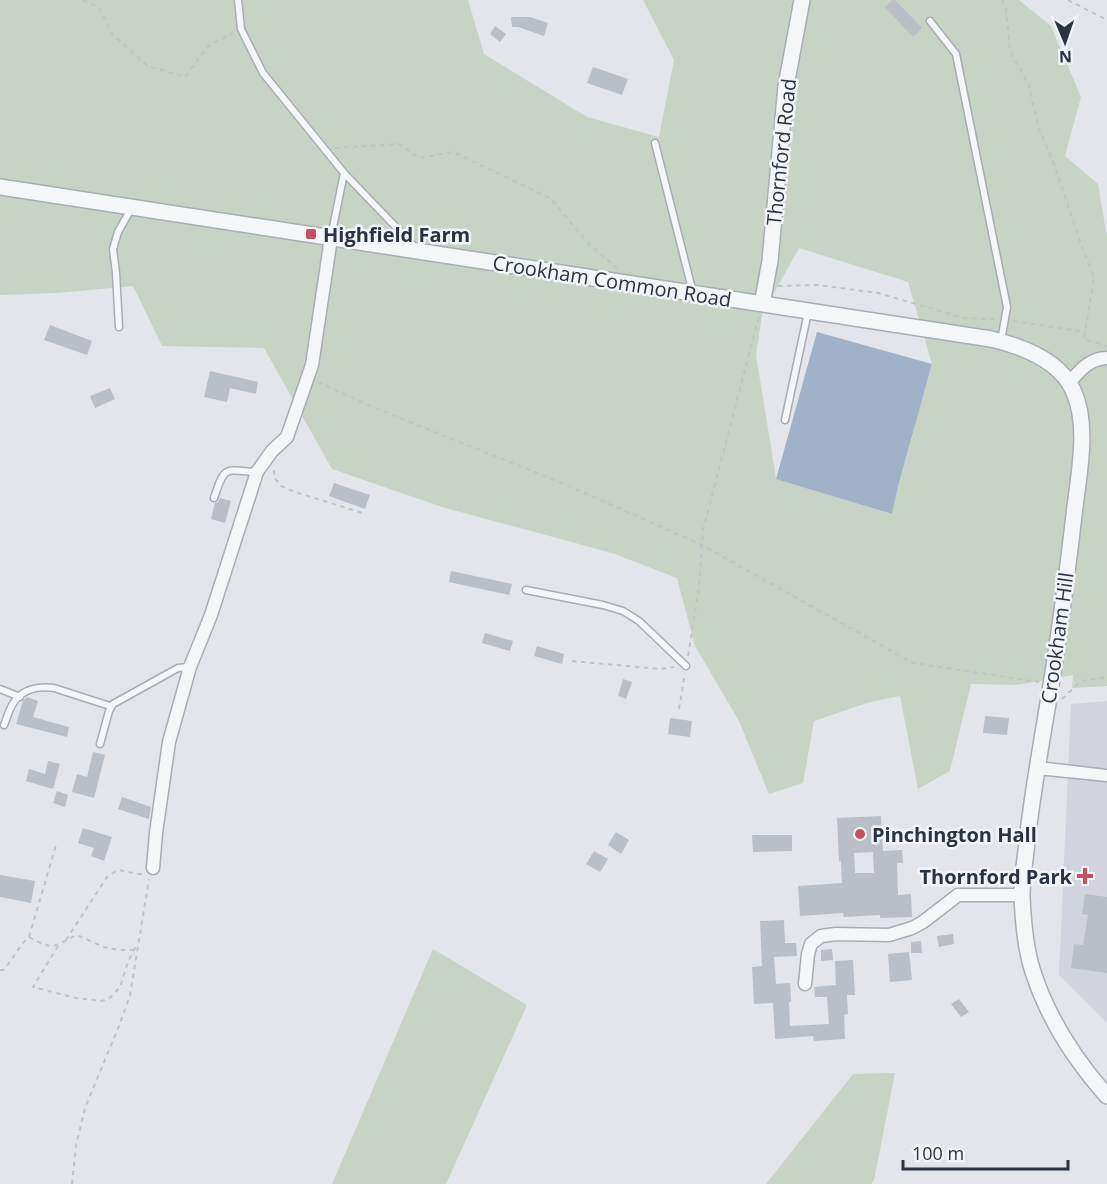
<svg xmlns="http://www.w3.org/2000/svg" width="1107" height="1184" font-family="'Open Sans',sans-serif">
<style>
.built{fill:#d1d4dc}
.green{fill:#c7d3c4;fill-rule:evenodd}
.water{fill:#a0b2c8}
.building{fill:#babec6;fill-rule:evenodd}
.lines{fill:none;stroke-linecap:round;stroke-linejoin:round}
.service-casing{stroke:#a8acb4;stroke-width:9}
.minor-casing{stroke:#a8acb4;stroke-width:15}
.tertiary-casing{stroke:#a8acb4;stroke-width:18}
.path{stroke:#c0c3c8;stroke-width:2;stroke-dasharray:4.5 4.5;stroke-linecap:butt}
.service{stroke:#f5f6f8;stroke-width:6}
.minor{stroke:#f5f6f8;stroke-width:12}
.tertiary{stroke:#f5f6f8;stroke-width:15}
.poi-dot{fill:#c7505d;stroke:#f2f4f7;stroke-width:2}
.labels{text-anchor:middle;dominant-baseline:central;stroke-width:5;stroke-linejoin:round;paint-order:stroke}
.street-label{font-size:20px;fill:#2b3241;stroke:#f2f4f7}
.poi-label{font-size:20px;font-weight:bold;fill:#2b3241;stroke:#f2f4f7;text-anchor:start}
</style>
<rect width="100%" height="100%" fill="#e3e5ea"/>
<!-- built -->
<path class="built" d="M1107 701V1023L1059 975 1071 704Z"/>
<!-- green -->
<path class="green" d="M0 0H468L484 54 587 117 659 137 674 60 643 0H1019L1051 26 1081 97 1065 156 1098 184 1107 237V686L1072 688 1073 675 1016 685 971 684 950 771 918 789 900 696 870 702 814 721 803 783 769 794 739 721 695 646 677 578 612 553 442 507 332 469 264 348 162 346 133 286 57 293 0 295ZM799 248 908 282 932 364 891 514 776 478 756 355 762 315Z
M433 949 527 1005 446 1184H332Z
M895 1073 874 1180 871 1184H766L853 1074Z"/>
<!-- water -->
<path class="water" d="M817 332 932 364 898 487 892 514 776 479Z"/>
<!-- building -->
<path class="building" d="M893 0H895L922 28 913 37 885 7Z
M511 17H530L548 23 544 36 518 27H512Z
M495 26 506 34 500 42 490 34Z
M593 67 628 79 622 95 587 83Z
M50 325 92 341 87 355 44 340Z
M210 371 258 382 256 394 230 388 227 402 204 397Z
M110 388 115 399 95 408 90 396Z
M334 483 370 495 365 509 329 496Z
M220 498 231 501 225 523 211 519 215 503 218 502Z
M451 571 512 584 509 595 449 582Z
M485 633 513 641 510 651 482 643Z
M537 646 564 654 562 664 534 656Z
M623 679 632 682 626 699 618 696Z
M27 697 38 701 33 717 69 727 67 737 16 724 23 701Z
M985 716 1009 718 1007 735 983 733Z
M670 718 692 721 690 737 668 734Z
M93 752 105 755 94 798 72 792 77 774 87 777Z
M48 761 60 764 53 789 26 781 29 769 45 774Z
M57 791 68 795 65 807 53 803Z
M122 797 151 807 149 819 118 809Z
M881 816 883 851 902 850 903 863H897L898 895 911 894 912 917 880 918V915L844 917 843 913 800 916 798 886 842 883 841 861H839L837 818ZM873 852 874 873H855L854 853Z
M83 828 112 837 104 861 91 856 94 848 78 843Z
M616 832 629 840 621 854 608 845Z
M752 835H792V851L753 852Z
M594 851 608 859 600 872 586 864Z
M0 875 35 881 31 903 0 897Z
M1085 894 1107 897V973L1071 968 1074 944 1083 945 1088 915 1082 914Z
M784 920 785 943H796L797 956 774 957 776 984 790 983 791 1002H789L790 1026 829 1024 827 997H815L814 987 836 985 835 961 853 960 855 995H847L848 1014 844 1015 845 1039 814 1041 813 1036 775 1039 773 1003 754 1004 752 967 762 966 760 921Z
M953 934 954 944 939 947 937 936Z
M921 941 922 953H911V942Z
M832 949 833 960 821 961V950Z
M909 952 912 980 890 982 888 954Z
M959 999 969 1012 961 1017 951 1004Z"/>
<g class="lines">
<defs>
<path id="service" d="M238 0 241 29 263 73 344 173 416 248
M930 21 956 54 1007 307 1001 341
M655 143 693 293
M331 237 344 173
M119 327 116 273 113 249 118 232 131 209
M785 420 808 312
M214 498C225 465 224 470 257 472
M526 590 603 605 623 611 639 621 686 666
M0 689 20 697
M4 725C7 718 9 709 14 702 23 689 39 686 54 688L110 706
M100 744 109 711 113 704 178 668 189 667
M1038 765 1107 773
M1037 771 1107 778"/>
<path id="minor" d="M1069 383C1079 371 1090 358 1107 358
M153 868 156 833 169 742 190 667 211 615 257 472 272 451 287 437 312 365 331 238
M805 984 808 954 811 944 821 936 836 934 889 935 912 928 923 922 958 895H1022"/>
<path id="tertiary" d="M0 187 991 339C1021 346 1059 360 1073 390 1090 426 1078 477 1074 515 1066 584 1057 653 1045 721 1038 764 1030 808 1026 851 1024 866 1022 881 1022 896 1023 921 1025 948 1033 972 1048 1018 1075 1060 1107 1096
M762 304 770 261 786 86 802 0"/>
</defs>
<!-- service casing -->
<use href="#service" class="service-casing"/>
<!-- minor casing -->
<use href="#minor" class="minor-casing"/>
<!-- tertiary casing -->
<use href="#tertiary" class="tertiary-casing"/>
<!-- path -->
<path class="path" d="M83 0 99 7 112 34 148 66 185 77 208 46 233 33
M1002 0 1006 8 1010 51 1029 85 1038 126 1054 164 1082 247 1094 277 1084 339 1107 346
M1068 0 1107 20
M335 148 399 144 419 158 453 152 550 198 589 244 617 268
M778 286 818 285 878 293 964 318 996 319
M1013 321 1085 332
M318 382 375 408 562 483 702 545 913 663 1039 682
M274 470V477L281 486 295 492 366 514
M688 656 699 588 703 530 759 316
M572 661 660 669 674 667
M1062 699 1081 681 1107 677
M679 709 685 673
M29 937 56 845
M66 940 107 877 118 870 144 875
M58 946 33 987 76 998 102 1001 111 997 120 987 128 962 136 946
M0 970H3C14 959 18 946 29 937 54 951 53 947 76 935 86 938 95 944 104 947 114 950 124 950 134 950
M72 1184 76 1146 85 1108 119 1026 130 995 149 879"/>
<!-- service -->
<use href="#service" class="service"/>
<!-- minor -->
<use href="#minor" class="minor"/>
<!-- tertiary -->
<use href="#tertiary" class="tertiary"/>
</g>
<!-- markers -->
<g class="poi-dot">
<rect x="305" y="228" width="12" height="12" rx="3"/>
<circle cx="860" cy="834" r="6"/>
<path d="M1082 867h6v6h6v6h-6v6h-6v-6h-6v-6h6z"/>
</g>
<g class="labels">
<!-- street labels -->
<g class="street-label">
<text transform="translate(781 152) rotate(-84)">Thornford Road</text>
<text transform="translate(612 281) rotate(9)">Crookham Common Road</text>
<text transform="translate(1057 638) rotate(-82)">Crookham Hill</text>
</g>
<!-- poi labels -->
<g class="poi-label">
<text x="323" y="234">Highfield Farm</text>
<text x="872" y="834">Pinchington Hall</text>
<text x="1072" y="876" text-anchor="end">Thornford Park</text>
</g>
</g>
<!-- north arrow -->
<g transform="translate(1065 42) rotate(178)" stroke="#f2f4f7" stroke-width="4.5" paint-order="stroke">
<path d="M0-4.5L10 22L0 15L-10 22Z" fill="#2b3241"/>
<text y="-9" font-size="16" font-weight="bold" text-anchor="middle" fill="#2b3241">N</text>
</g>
<!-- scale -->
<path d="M903 1160v9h165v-9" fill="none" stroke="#2b3241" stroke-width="3"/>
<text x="912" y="1160" font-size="18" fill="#2b3241" stroke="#f2f4f7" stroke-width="4.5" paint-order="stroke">100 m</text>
</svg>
